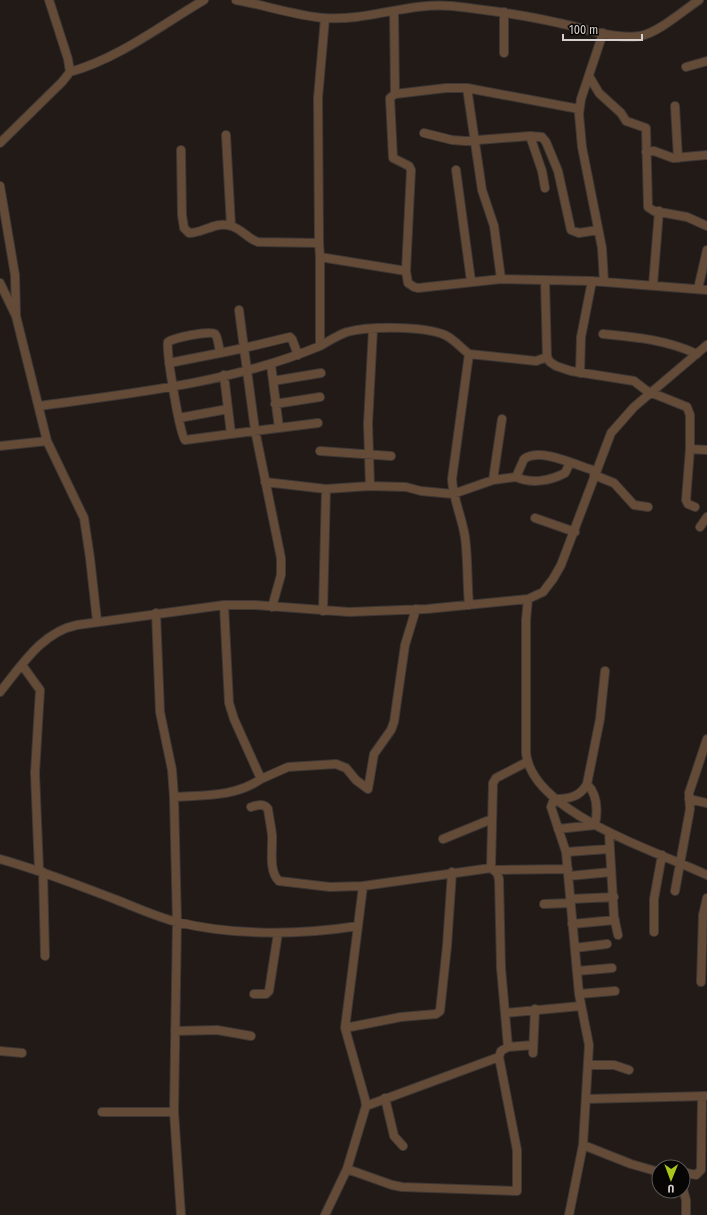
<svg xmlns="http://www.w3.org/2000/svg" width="707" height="1215" font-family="'Fira Sans Condensed',sans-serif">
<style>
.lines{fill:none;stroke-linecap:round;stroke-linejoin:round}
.minor-casing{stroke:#3e3734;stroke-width:10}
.minor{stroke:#634b38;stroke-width:8}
</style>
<rect width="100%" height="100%" fill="#211a17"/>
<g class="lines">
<defs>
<path id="minor" d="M236 0C265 5 296 16 325 18 368 21 409 2 452 6 488 10 524 15 559 23 585 28 614 40 640 36 658 33 684 10 699 0
M394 11 395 94 390 98 393 158 409 166 411 170 406 271
M603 33 581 99 579 114 582 147 602 248 604 282
M504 53V12
M686 67 707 61
M70 72C119 58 160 26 204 0
M589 76 599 93 621 113 626 121 646 128 648 207 654 211 687 217 707 226
M467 88 482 190 494 226 501 279
M395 94 446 88H467L579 109
M675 106 678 158
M424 133 452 140 465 141 530 136 542 137 546 142 558 171 571 230 579 233 598 230
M226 135 231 226
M530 136 542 171 545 188
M0 143 62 82 70 72 68 59 49 0
M181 150 182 215 184 228 189 233C204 233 215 221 231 226 242 229 248 239 258 242L319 243 320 257 406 271 408 283 414 287 418 288 501 279 592 281 707 290
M646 152 654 151 673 158 707 155
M456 170 471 281
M0 186 15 275 16 314
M319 243 318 98 325 18
M545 280 547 357 550 362 556 366 571 371 634 381 647 391 687 407 690 415V449L707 450
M0 283 16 316 47 441 84 518 90 558 97 621
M653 285 659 211
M698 289 707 250
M239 310 244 348 290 337 292 339 298 355
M603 334C636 337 667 340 697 354
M320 346C329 341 338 335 347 332 370 326 424 326 445 335 455 340 461 348 469 354L452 479C453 499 462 517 465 537 468 559 467 582 469 605
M220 353 244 348 255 430 281 558V575L272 607
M469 354 536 361 547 357
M169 363 220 353C219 348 218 337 215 334 210 330 173 338 168 342 166 352 180 436 185 440L231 434 224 375
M271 365 279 428
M580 373 581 337 592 281
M273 381 321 373
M275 404 320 397
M39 406C134 393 231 383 320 346V257
M179 418 228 409
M231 434 318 423
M0 446 47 441
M690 449 686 500 688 504 695 507
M320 451 391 456
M594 475 614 483 634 505 648 507
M516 477C531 484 550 481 565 473L570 463
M493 480 502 419
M265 482 326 489 370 486 406 487 421 491 453 494 493 480 516 477 524 459C541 447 577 466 596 471
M370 486 368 424 373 329
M535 518 575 532
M700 527 707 517
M528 599 526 620V753C532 813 659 852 707 875
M323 611 326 489
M22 665 40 690 35 773 39 870
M605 671 600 719 587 784C580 797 569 799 554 799L551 807 566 852 579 994 589 1045 583 1145 631 1164 659 1172
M0 692C22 665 42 632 77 625L224 605H255L349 612 427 609 528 599 543 592 553 579 561 565 611 433 634 407 707 345
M261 779 288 767 336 764 346 768 356 780 368 789 374 754 391 730 394 722 405 645 416 609
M174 797C204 795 235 797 261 779L234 719 229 703 224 605
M689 799 707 803
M251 807C258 805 264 803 268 809 269 817 271 826 272 835 273 848 268 871 279 881L330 887 363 886
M558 829 595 825C598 810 598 795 587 784
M609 833 614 917 618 935
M443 839 492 819
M566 852 609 849
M0 859C40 870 78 885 117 900 137 908 157 917 177 922 234 936 300 935 358 926L363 886 491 868 493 783 496 778 527 762
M491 868 497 873 499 879 501 968 508 1047 501 1051 499 1057
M494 870 568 869
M43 872 45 956
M569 876 611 872
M675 891 690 809 689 793 707 739
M571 899 614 897
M544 904 571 903
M572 924 615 920
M358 926 345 1028 365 1099 366 1106 499 1057 517 1150V1191L402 1187 392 1185 347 1169 366 1106
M654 932V899L662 855
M575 948 607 944
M577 971 612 968
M701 982 703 915 707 898
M254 994H266L269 991 278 933
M579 994 615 991
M505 1013 581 1006
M345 1028 401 1017 436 1014 440 1011 447 946 452 872
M175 1031 217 1030 251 1036
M508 1047 533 1045
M0 1051 22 1053
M533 1053 535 1009
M589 1065H614L629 1070
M385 1098 394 1136 403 1146
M586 1099 707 1096
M102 1112H174L177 922 174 797 172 770 160 712 156 613
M174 1112 181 1215
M683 1172 696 1175 701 1170 702 1096
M683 1189 686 1200V1215
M325 1215 347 1169
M569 1215 583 1145"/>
</defs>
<!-- minor casing -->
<use href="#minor" class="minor-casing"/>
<!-- minor -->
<use href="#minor" class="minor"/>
</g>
<!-- north arrow -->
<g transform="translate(671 1179) rotate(181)"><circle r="19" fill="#080605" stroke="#5a5755"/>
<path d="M0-3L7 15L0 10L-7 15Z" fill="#a9c71a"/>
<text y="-6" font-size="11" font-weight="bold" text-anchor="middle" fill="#d5d0ce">U</text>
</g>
<!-- scale -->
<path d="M563 34v6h79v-6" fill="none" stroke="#d5d0ce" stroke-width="2"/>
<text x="569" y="34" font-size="12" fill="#d5d0ce" stroke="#080605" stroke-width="3" paint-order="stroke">100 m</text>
</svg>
